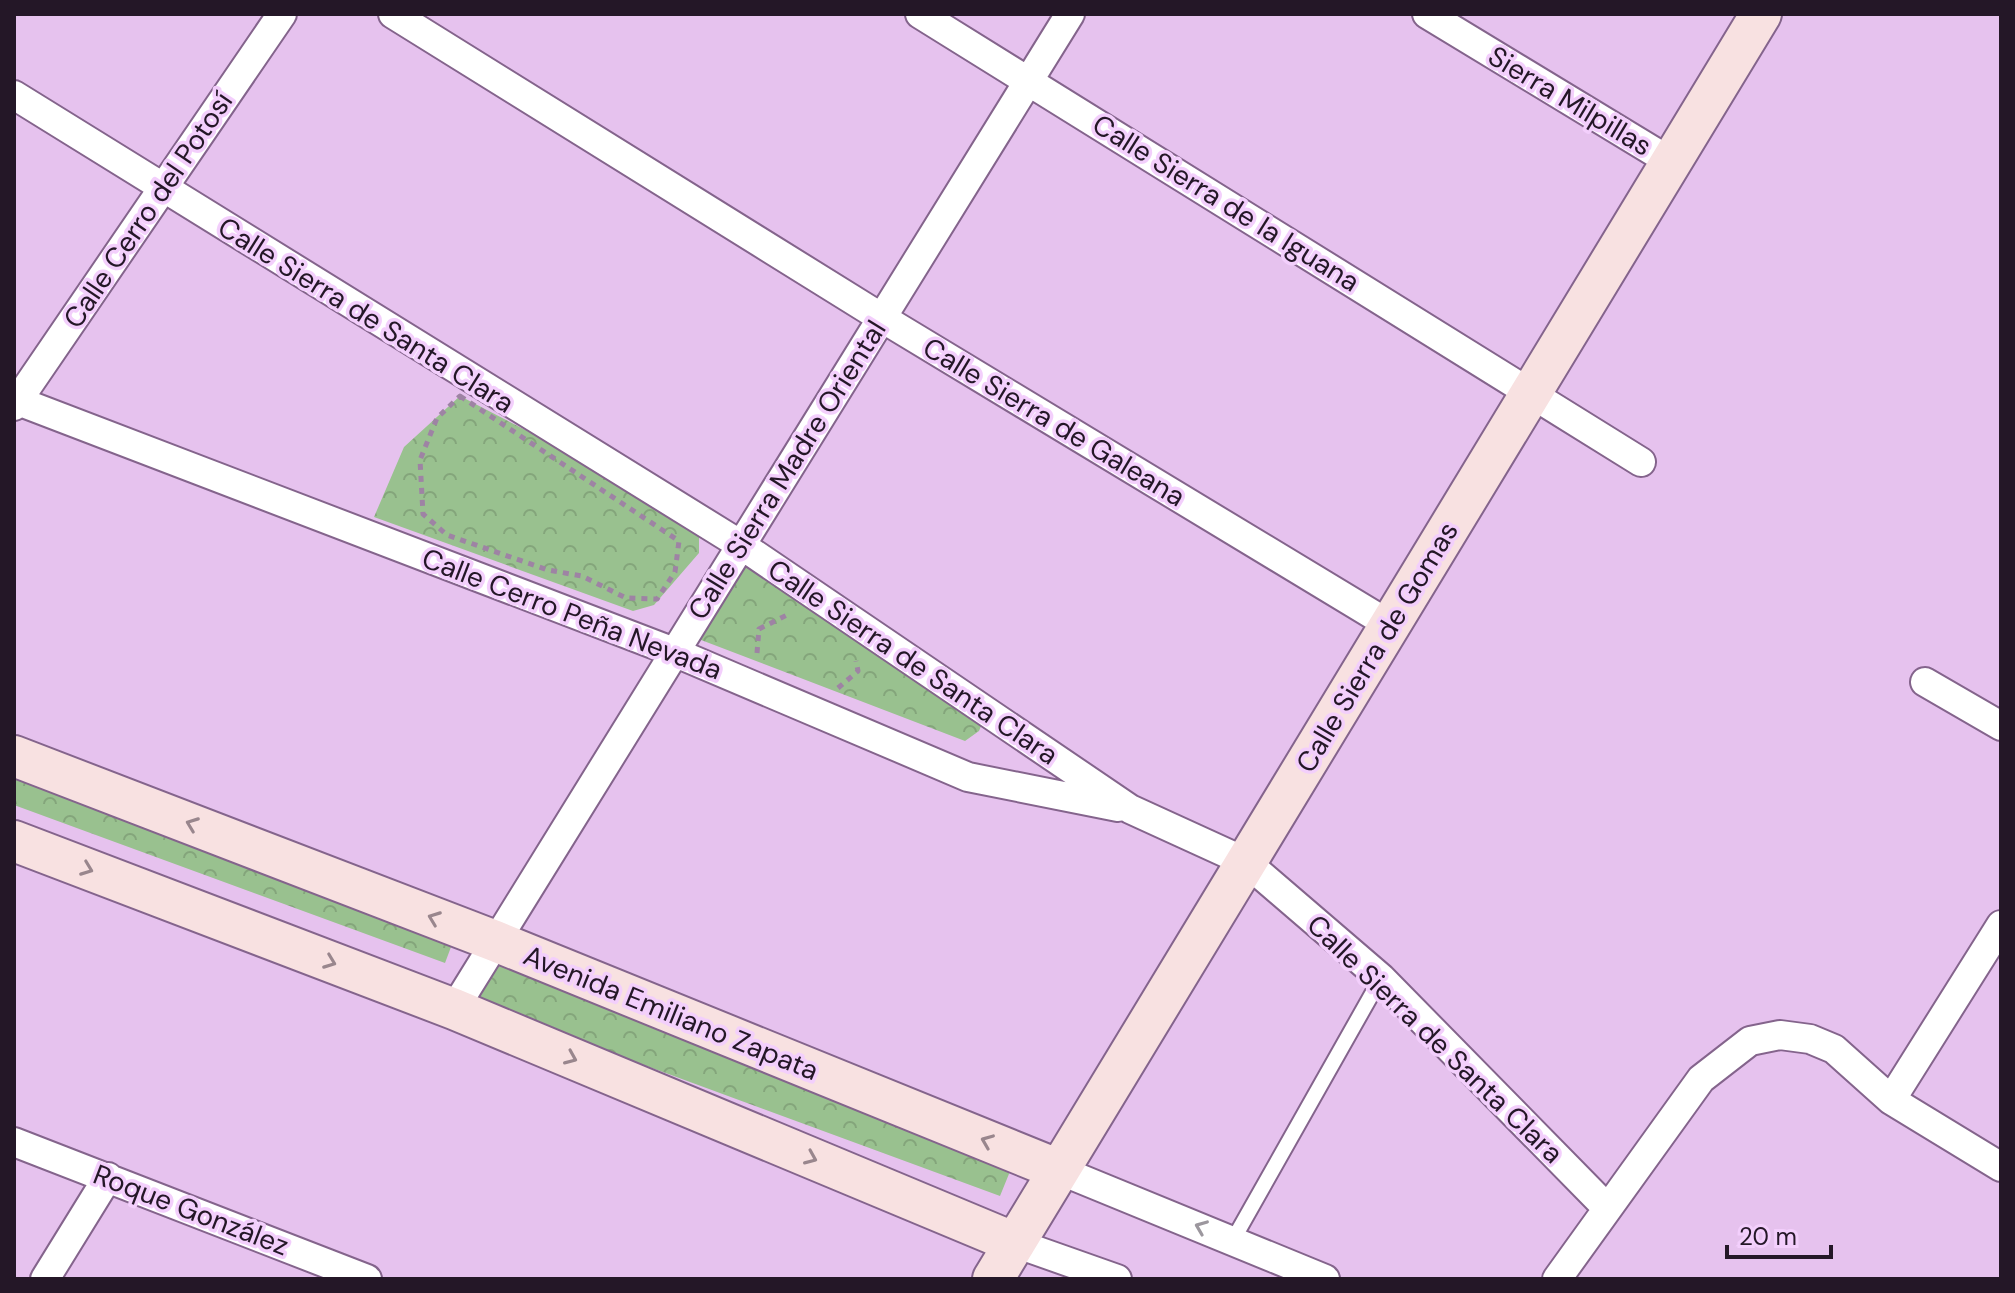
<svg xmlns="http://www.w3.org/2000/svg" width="2015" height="1293" font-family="'DM Sans',sans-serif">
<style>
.park{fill:url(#park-crowns)}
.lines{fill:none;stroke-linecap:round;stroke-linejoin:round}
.lane-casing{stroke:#84648c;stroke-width:18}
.street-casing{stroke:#84648c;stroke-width:32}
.secondary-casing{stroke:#84648c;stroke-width:44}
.path{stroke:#9e83a4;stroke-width:5;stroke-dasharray:6 6;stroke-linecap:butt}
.lane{stroke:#fff;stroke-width:14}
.street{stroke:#fff;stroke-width:28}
.secondary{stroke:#f8e1e1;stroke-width:40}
.oneway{stroke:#99868d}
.oneway2{stroke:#9c979e}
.labels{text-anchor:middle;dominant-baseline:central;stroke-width:7;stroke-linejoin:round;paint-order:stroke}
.street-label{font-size:28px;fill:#241727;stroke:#f3cffc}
</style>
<defs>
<pattern id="park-crowns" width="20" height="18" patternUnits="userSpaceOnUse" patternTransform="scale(2)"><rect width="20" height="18" fill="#99c18f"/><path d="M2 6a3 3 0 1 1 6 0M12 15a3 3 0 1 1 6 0" fill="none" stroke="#84a57b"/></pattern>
</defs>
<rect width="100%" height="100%" fill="#e6c2ee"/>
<!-- park -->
<path class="park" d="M460 396 691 516 699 523V553L654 605 633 611 374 517 404 447Z
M744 557 987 712 979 731 965 741 688 635Z
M14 745 460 923 445 963 14 805Z
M503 939 1022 1142 1000 1196 470 1001Z"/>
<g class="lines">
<defs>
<path id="lane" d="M1233 1240 1381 978"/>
<path id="street" d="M393 14 882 318 1390 625
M920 14 1641 462
M1427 14 1671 162
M14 95 741 545 1130 809 1246 862 1381 978 1606 1207
M18 401 674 652 968 777 1118 807
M14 406 282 14
M1925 682 2001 726
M454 1009 1070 14
M1891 1100 2001 925
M14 1142 367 1279
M1059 1170 1325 1279
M1015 1243 1117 1279
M45 1279 108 1177
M1557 1279 1701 1079 1750 1041 1780 1035 1810 1039 1834 1049 1891 1100 2001 1167"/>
<path id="secondary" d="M14 756 495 941 1059 1170
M14 841 454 1009 1015 1243
M993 1279 1761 14"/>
</defs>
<!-- lane casing -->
<use href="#lane" class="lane-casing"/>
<!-- street casing -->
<use href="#street" class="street-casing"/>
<!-- secondary casing -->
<use href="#secondary" class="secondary-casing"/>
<!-- path -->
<path class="path" d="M460 396 679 541 675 572 657 599 626 598 582 576 548 570 447 535 423 514 420 460 437 418Z
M757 653 759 629 789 614
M838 688 858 671 856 661"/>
<!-- lane -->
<use href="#lane" class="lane"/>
<!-- street -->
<use href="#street" class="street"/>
<!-- secondary -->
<use href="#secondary" class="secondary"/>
</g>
<!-- one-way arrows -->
<defs><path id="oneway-chevron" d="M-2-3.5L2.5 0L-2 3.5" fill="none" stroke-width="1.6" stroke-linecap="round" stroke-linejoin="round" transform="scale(2)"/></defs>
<g class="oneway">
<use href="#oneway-chevron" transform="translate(192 824) rotate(-159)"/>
<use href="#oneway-chevron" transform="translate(87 869) rotate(21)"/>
<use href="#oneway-chevron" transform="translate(434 918) rotate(-159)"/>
<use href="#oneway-chevron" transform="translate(330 962) rotate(21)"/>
<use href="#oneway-chevron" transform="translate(571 1058) rotate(23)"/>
<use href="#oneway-chevron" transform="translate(987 1141) rotate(-158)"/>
<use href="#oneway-chevron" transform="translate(811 1158) rotate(23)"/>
</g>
<use class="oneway2" href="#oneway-chevron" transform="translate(1201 1227) rotate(-158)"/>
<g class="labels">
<!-- street labels -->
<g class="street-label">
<text transform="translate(1570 101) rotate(31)">Sierra Milpillas</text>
<text transform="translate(1226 203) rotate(32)">Calle Sierra de la Iguana</text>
<text transform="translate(148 210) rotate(-56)">Calle Cerro del Potosí</text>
<text transform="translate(366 315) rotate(32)">Calle Sierra de Santa Clara</text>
<text transform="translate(1054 422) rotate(31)">Calle Sierra de Galeana</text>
<text transform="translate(787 470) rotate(-58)">Calle Sierra Madre Oriental</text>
<text transform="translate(572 614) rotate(21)">Calle Cerro Peña Nevada</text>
<text transform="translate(1377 647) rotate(-59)">Calle Sierra de Gomas</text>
<text transform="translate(913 662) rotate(34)">Calle Sierra de Santa Clara</text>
<text transform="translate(671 1013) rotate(22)">Avenida Emiliano Zapata</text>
<text transform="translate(1435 1039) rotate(44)">Calle Sierra de Santa Clara</text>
<text transform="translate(191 1210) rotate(21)">Roque González</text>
</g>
</g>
<!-- border -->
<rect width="2015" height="1293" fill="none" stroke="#241727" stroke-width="32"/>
<!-- scale -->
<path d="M1727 1245v12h104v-12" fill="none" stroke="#241727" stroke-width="4"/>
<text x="1739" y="1245" font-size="24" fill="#241727" stroke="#f3cffc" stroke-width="6" paint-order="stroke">20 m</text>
</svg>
